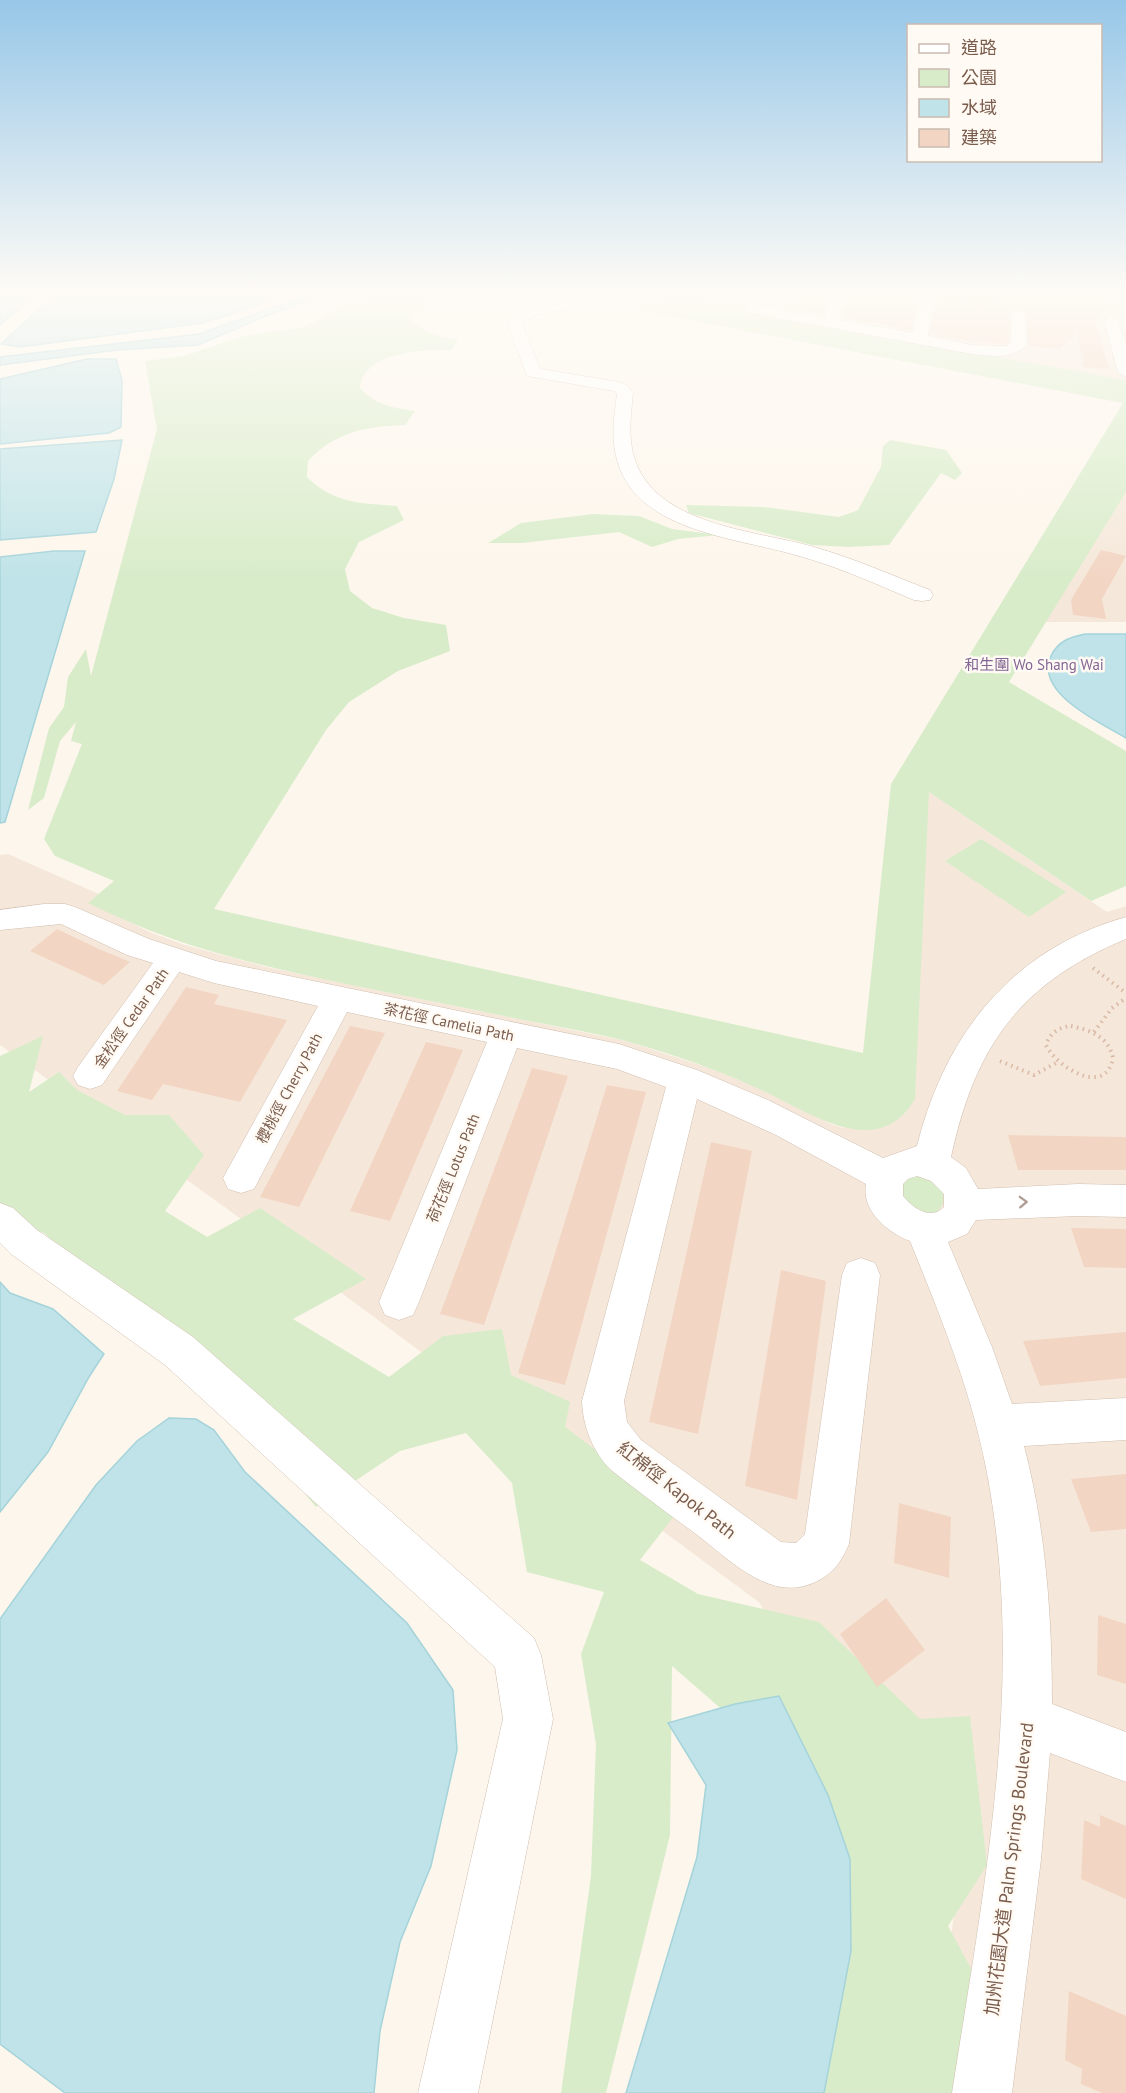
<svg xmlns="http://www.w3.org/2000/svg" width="1126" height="2093" font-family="'PT Sans','Noto Sans TC',sans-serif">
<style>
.residential{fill:#f5e8da}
.green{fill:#d8ecc9}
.water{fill:#bfe3e8;stroke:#a5d3da;stroke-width:1.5}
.building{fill:#f3d5c3}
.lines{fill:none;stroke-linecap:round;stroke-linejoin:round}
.minor-casing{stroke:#d1beb0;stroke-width:1}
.path-far1{stroke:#d9b8a5;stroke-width:1.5;stroke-dasharray:1 2;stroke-linecap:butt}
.path{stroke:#d9b8a5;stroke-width:4;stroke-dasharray:1.5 4.5;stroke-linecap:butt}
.minor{fill:#fff;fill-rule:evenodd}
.oneway{stroke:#af9d94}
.labels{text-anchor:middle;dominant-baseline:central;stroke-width:5;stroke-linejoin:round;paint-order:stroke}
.far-quarter-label{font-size:15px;fill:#846695;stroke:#fffaf3}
.street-label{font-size:15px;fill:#7a5c4d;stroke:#fffaf3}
.near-street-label{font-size:18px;fill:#7a5c4d;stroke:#fffaf3}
</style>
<rect width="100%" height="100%" fill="#fdf6ec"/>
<!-- residential -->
<path class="residential" d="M701 289H1126V389L678 301Z
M1126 458V622H1015Z
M929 792 1107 912 1126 906V2093H929L969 1807 798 1683 760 1603 255 1229 0 1045V855L8 854 99 894 89 903 152 933 185 945 266 967 626 1041 715 1070 760 1089 831 1124 844 1128Z"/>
<!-- green -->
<path class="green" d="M379 289H481C453 292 428 294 411 318 422 334 439 336 458 340L451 350C424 349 363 352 360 388 376 405 393 408 415 411L405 425C366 426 335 432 308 461L307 477C334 504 361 503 397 506L404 520 359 542 345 569 350 591 372 608 404 618 446 625 450 651 398 671 349 702 326 730 214 909 863 1053 891 784 1123 403 636 310 677 289H739L737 292 710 290 704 305 1126 380V492L1009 682 1126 751V886L1091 901 929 792 915 1099C877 1164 806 1110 759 1089 725 1073 689 1060 653 1049 613 1036 571 1029 529 1021 470 1009 411 997 351 985 256 965 176 947 88 903L114 881 55 856 44 839 82 744 71 741 76 722 60 741 44 798 28 810 49 728 64 707 68 677 86 649 91 676 157 429 145 361 184 356 244 336 304 327Z
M890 440 946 450 962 473 955 480 941 473 889 545 849 547 812 545 689 513 686 505 764 507 839 517 858 510 881 467 883 446Z
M593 514 639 516 672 529 719 535 678 539 652 547 619 532 522 543H488L521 523Z
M981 839 1066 892 1029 917 945 861Z
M43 1036 29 1092 59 1072 77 1090 125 1115H169L204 1155 165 1211 207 1237 260 1208 366 1279 293 1319 389 1377 443 1336 502 1329 511 1375 570 1402 565 1427 616 1465 681 1507 640 1560 698 1594 819 1622 920 1719 970 1716 987 1865 948 1926 979 1983 962 2093H765L749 1733 672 1666 670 1835 606 2093H561L591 1876 596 1744 581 1654 604 1592 527 1572 512 1483 466 1433 400 1451 316 1507 291 1477 212 1394 44 1233 0 1221V1056Z
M920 1175C961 1185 942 1228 914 1211 909 1207 905 1201 901 1197L903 1182 910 1177Z"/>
<!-- water -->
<path class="water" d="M0 289H42L0 325Z
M61 289H297L244 310 202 323 20 347 1 344Z
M314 289H322L307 301 268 315 198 345 117 350 0 365V357L199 334 297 299Z
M87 359H116L122 380 121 427 109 433 0 444V379Z
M122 440 114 479 96 532 0 540V449Z
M54 551H85L5 822 0 823V557Z
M1085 634H1126V738C1101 723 1034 693 1051 656 1058 641 1070 637 1085 634Z
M0 1282 10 1293 53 1309 104 1354 89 1377 48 1452 0 1512Z
M169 1418 196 1419 214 1430 245 1472 407 1623 453 1690 457 1750 431 1866 400 1942 380 2031 374 2093H65L0 2044V1619L96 1485 137 1441Z
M779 1696 828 1795 850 1859 851 1951 824 2093H626L697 1857 706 1785 668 1723 735 1704Z"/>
<!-- building -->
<path class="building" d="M805 289H829L824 314 799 311Z
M849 289 919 293 911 330 888 326V324L845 319 846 315H842Z
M930 289H1026L1025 293 1033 298 1047 289H1124L1095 320 1109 369 1084 367 1077 333 1060 349 1028 346 1027 313 1019 307 1009 313V341L1006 344 960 340 937 336V332L931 331 936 294Z
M1101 550 1126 556 1102 599 1106 619 1073 615 1071 600Z
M57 929 99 949 130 962 104 985 30 951Z
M186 987 219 995 214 1004 287 1020 240 1102 163 1084 152 1100 117 1091Z
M350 1026 385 1033 299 1207 260 1197Z
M426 1042 463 1050 390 1221 350 1211Z
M532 1068 568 1076 484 1325 440 1314Z
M607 1085 646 1092 565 1385 518 1373Z
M1008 1135 1126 1137V1170H1018Z
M711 1142 752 1151 698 1434 649 1422Z
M1071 1228 1126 1229V1268L1084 1267Z
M781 1270 826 1281 797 1500 745 1486Z
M1126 1332V1378L1040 1386 1023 1341Z
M1126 1474V1529L1091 1532 1071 1479Z
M899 1503 951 1517 949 1578 894 1563Z
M886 1598 925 1650 877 1687 840 1634Z
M1098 1615 1126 1624V1684L1097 1675Z
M1100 1815 1126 1826V1899L1081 1879 1084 1820 1100 1827Z
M1069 1991 1126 2016V2093H1102L1081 2084 1082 2069 1065 2060Z"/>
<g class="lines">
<defs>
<path id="minor" d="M605 289H621C595 321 548 300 522 324L540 369 619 382C626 384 629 387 633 393 631 414 628 436 634 457 655 526 755 530 814 547 853 558 891 575 930 590L933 595 930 600 922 601 914 600C876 584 839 567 799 556 733 536 623 532 614 444 612 427 615 410 617 394L614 391 527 376 507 323 524 310 585 300Z
M742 289H756L752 303 755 305 825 318 831 289H845L839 320 913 333 920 295 927 291 934 295 928 336 972 345 1007 346 1011 342V313L1018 309 1025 313 1027 344C1014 360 991 356 972 354L751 313 737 304Z
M1029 289H1045L1034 296 1027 292Z
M1111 316 1118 320 1126 345V377L1118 372 1104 320Z
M44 904H65L75 907 149 939 216 961 619 1044 697 1070 768 1100 883 1158 917 1146C945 1034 1012 949 1126 917V939C1020 983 975 1046 951 1157L966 1168 978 1189 1078 1184 1126 1185V1217L1078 1216 976 1220 967 1234 948 1242 992 1347 1012 1404 1126 1398V1440L1024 1446C1046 1530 1052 1617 1052 1704L1126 1732V1782L1050 1753 1041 1859 1012 2093H952C984 1887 1027 1676 986 1468 971 1390 940 1315 910 1241 888 1233 861 1211 866 1184L776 1135 697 1099 624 1401 627 1422 641 1440 781 1542 796 1543 805 1534 842 1275 847 1263 861 1258 875 1263 880 1275 849 1544C841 1563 832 1575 813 1583 769 1602 729 1559 696 1534 667 1513 639 1492 611 1470 593 1452 583 1427 582 1401L666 1087 617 1069 517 1048 419 1302 413 1315 399 1320 385 1315 379 1302 487 1042 347 1012 254 1189 241 1193 228 1189 223 1178 318 1006 214 983 179 972 102 1085 90 1089 78 1085 73 1076 78 1067 153 963 127 955 61 924 0 930V910ZM917 1176 931 1181 944 1194V1207C930 1221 913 1208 903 1196V1184L908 1179Z
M0 1203 13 1208 37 1230 193 1337 534 1638 541 1655 553 1719 478 2093H418L503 1719 495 1667 165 1365 11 1254 0 1243Z"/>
</defs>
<!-- minor casing -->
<use href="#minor" class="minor-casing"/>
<!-- path-far1 -->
<path class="path-far1" d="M973 293H962L976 304 1003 302
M945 302 971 300"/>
<!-- path -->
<path class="path" d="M1093 968 1126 993
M1071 1026C1090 1030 1109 1037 1113 1058 1106 1097 1057 1068 1046 1045 1050 1033 1059 1027 1071 1026Z
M1094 1032 1112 1008 1126 998
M1000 1061 1034 1075 1056 1063"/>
<!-- minor -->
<use href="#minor" class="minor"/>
</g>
<!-- one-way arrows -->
<defs><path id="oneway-chevron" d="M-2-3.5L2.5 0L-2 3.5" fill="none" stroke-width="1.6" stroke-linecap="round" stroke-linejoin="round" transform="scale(1.5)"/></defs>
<use class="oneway" href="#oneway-chevron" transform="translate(1023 1202) rotate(-2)"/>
<!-- sky -->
<linearGradient id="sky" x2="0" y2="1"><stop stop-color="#97c7e8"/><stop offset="0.5" stop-color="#fefbf6"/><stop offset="1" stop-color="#fefbf6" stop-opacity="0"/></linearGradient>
<rect width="1126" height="582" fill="url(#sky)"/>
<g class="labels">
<!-- far-quarter labels -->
<g class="far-quarter-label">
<text x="1034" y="664">和生圍 Wo Shang Wai</text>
</g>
<!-- street labels -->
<g class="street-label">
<text transform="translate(131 1018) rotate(-55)">金松徑 Cedar Path</text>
<text transform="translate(449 1022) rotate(12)">茶花徑 Camelia Path</text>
<text transform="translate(289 1088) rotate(-62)">櫻桃徑 Cherry Path</text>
<text transform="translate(453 1168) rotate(-68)">荷花徑 Lotus Path</text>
</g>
<!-- near-street labels -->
<g class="near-street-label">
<text transform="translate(677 1490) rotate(38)">紅棉徑 Kapok Path</text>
<text transform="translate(1009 1869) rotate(-83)">加州花園大道 Palm Springs Boulevard</text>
</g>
</g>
<!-- legend -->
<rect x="907" y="24" width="195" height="138" fill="#fffaf3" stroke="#cabbb1" stroke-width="1.5"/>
<rect x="919" y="44" width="30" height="9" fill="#ffffff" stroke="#cabbb1" stroke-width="1.5"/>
<text x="961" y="54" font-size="18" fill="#7a5c4d">道路</text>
<rect x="919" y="69" width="30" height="18" fill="#d8ecc9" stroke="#cabbb1" stroke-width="1.5"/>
<text x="961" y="84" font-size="18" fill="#7a5c4d">公園</text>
<rect x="919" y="99" width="30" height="18" fill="#bfe3e8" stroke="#cabbb1" stroke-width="1.5"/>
<text x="961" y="114" font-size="18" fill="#7a5c4d">水域</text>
<rect x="919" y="129" width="30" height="18" fill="#f3d5c3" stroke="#cabbb1" stroke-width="1.5"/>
<text x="961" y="144" font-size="18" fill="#7a5c4d">建築</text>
</svg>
